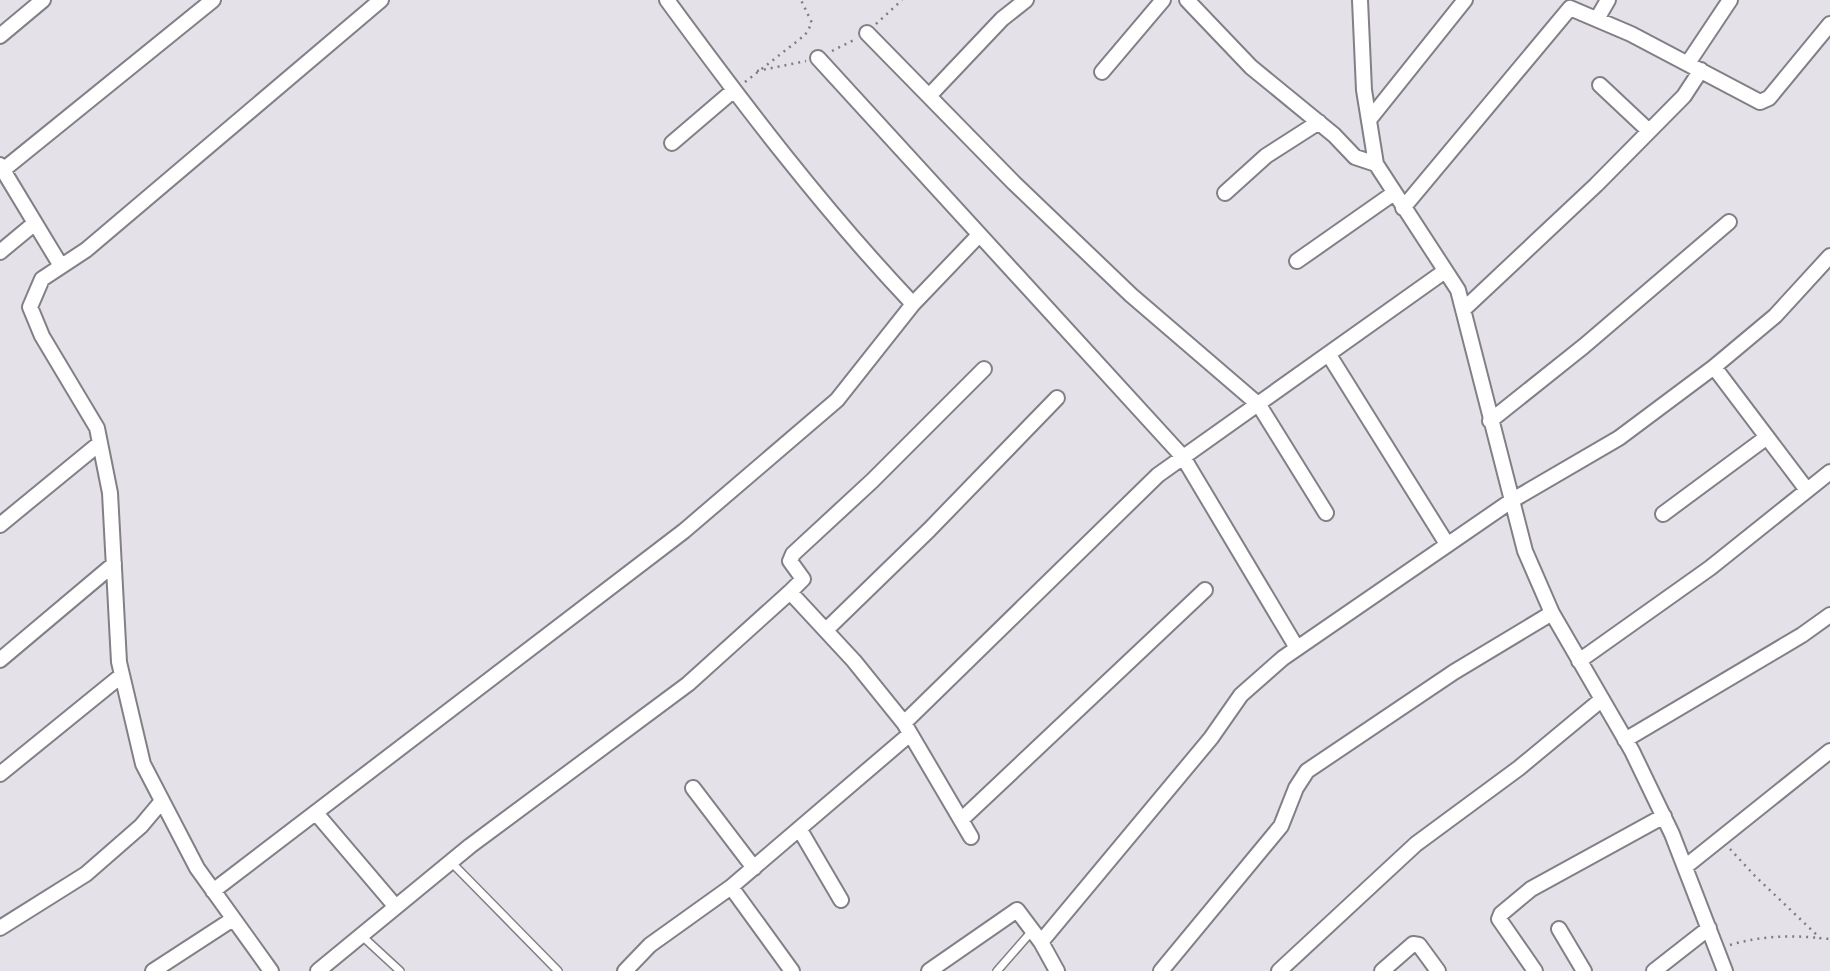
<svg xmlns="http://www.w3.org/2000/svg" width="1830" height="971" font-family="'DejaVu Sans',sans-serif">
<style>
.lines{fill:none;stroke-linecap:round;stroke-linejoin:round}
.service-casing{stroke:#837f86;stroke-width:10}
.minor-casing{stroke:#837f86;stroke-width:18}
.path{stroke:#7f7c82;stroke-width:2.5;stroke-dasharray:2 5;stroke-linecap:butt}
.service{stroke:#fff;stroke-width:7}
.minor{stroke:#fff;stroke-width:14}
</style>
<rect width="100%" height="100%" fill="#e5e1e9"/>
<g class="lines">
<defs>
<path id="service" d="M451 862 558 971
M362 936 400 971
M997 971 1032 931"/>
<path id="minor" d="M667 0C744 105 823 209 913 304
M1187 0 1251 67 1334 135 1355 157 1376 164
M1360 0 1364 90 1376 164 1458 290 1525 551 1552 613 1632 751 1672 834 1725 971
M1597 19 1608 0
M867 33 1014 183 1131 295 1259 405 1326 513
M0 36 43 0
M818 58 1183 457 1297 648
M1688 63 1730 0
M1102 72 1163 0
M1600 85 1649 131
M929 96 1002 19 1026 0
M1369 120 1465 0
M672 143 734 90
M0 165 61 266
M3 170 213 0
M1225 193 1266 156 1319 122
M1403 208 1570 8 1631 34 1760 102 1769 98 1830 24
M0 252 35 223
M1297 261 1394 193
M1463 310 1596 185 1684 96 1701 70
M1329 355 1447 544
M1714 367 1807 490
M1490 421 1584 346 1729 222
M1663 514 1767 437
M0 525 100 443
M790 592 854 661 904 723 971 837
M826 630 929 530 1057 398
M0 660 114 564
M1579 661 1710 568 1830 472
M904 723 1158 475 1445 271
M1625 740 1802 635 1830 615
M0 774 122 675
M693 788 754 868
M316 813 396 907
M961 820 1205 590
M800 830 841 900
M1685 867 1830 751
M731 887 792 971
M213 891 684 531 837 400 913 304 979 235
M0 928 86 874 141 826 162 801
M1559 929 1584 971
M1041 942 1211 738 1241 695 1283 658 1511 501 1619 438 1714 367 1775 316 1830 256
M153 971 233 919
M271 971 197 868 143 764 119 662 110 493 97 428 42 336 30 307 42 279 86 250 381 0
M318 971 470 846 688 684 790 592 803 579 790 561 793 554 872 481 984 369
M625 971 650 945 731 887 910 734
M929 971 1017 910 1041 942 1057 971
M1161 971 1281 826 1296 788 1307 771 1454 672 1552 613
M1279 971 1416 844 1519 768 1601 700
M1382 971 1413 944 1419 945 1438 971
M1535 971 1499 919 1501 914 1531 889 1664 816
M1654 971 1709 928"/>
</defs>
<!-- service casing -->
<use href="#service" class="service-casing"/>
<!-- minor casing -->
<use href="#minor" class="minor-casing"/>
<!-- path -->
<path class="path" d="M876 24 902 0
M832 51 854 40
M757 71 806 61
M745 82 805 35 812 23 801 0
M1730 849 1755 876 1820 938 1830 939
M1730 945C1760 936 1789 935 1820 938"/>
<!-- service -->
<use href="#service" class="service"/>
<!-- minor -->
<use href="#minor" class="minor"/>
</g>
</svg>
